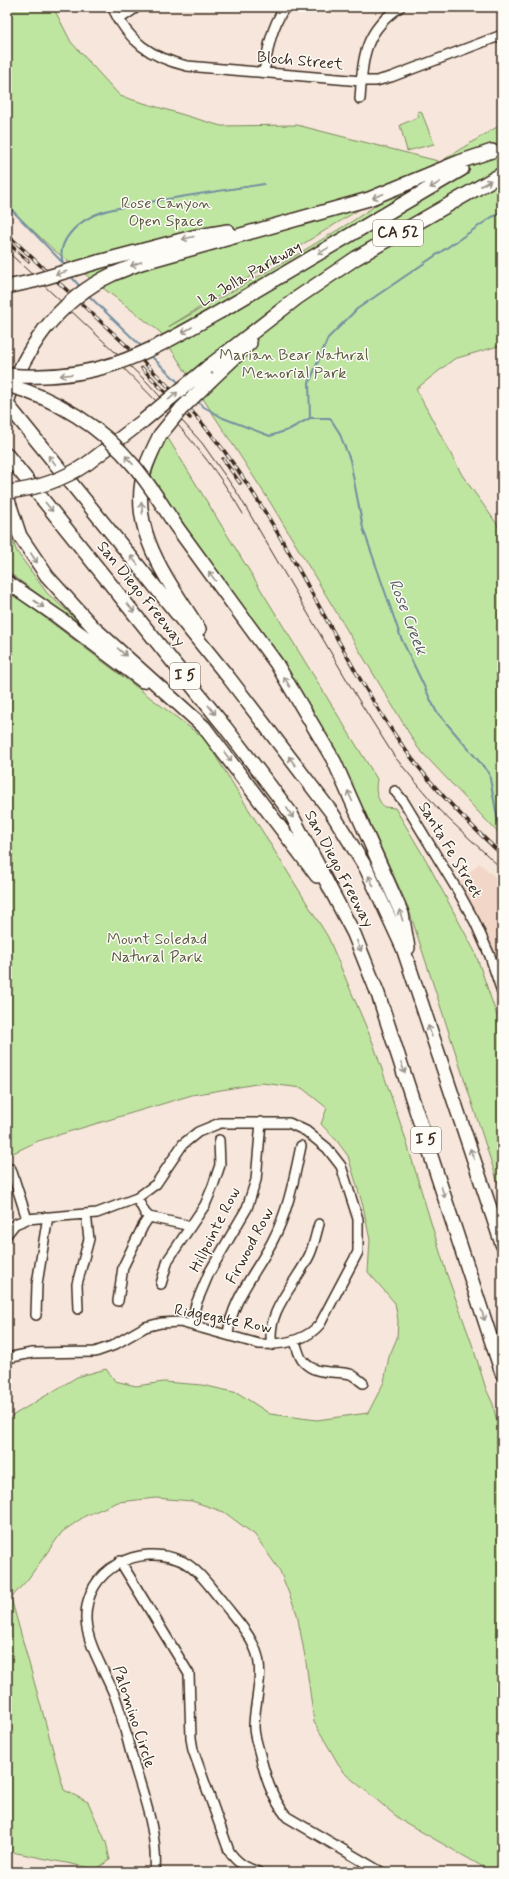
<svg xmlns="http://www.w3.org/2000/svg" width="509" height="1879" font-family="Mynerve,sans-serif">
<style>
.built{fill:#f2d7c8}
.green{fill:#bfe6a1;stroke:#7d8860}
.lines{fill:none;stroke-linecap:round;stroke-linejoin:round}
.stream{stroke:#728fa0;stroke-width:2}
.minor-casing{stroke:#3b2a1e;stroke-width:12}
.highway-casing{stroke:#3b2a1e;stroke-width:16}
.minor{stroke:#fdfcf7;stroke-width:9}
.highway{stroke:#fdfcf7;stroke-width:13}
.tram{stroke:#3b2a1e;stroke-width:1}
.rail-casing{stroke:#3b2a1e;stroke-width:3.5}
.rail{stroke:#fdfcf7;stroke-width:2;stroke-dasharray:6;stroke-linecap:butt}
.highway-bridge-casing{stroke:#3b2a1e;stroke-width:16;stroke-linecap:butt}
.highway-bridge{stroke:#fdfcf7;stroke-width:13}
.oneway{stroke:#9c938a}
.labels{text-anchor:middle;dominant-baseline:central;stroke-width:3;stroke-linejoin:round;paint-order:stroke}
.shield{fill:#fdfcf7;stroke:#75695f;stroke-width:1}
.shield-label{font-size:15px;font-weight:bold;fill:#3b2a1e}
.street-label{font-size:16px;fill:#3b2a1e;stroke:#fdfcf7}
.park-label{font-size:16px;fill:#5c593f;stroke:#fdfcf7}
.water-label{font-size:17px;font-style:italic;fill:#565d5f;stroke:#fdfcf7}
</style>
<rect width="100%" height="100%" fill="#f7e6db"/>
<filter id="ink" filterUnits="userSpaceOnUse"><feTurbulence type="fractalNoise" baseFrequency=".025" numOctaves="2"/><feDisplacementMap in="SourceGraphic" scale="8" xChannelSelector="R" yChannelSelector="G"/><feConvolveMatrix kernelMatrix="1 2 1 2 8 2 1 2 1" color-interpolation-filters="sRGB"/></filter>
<g filter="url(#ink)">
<!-- built -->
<path class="built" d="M479 863 502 883V974L497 961 460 883Z"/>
<!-- green -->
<path class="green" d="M7 7H53L71 42 120 96 221 126 297 125 438 161 168 327 288 260 351 222 454 153 502 124V345L454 359 416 389 462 475 502 531V837L418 748 270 502 160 332 55 251 7 206Z
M421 111 434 144 407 151 400 125 419 117 417 112Z
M166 435 377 779C375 791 376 797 384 807L395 808 426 860 475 952 497 1016 502 1041V1195L408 907 340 757 151 475Z
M7 526 17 552 47 593 101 641 7 571Z
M7 589 205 739 328 937 373 1043 405 1137 446 1272 472 1344 486 1389 493 1404 502 1446V1872H492L401 1820 343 1772 314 1722 306 1662 297 1614 280 1571 255 1535 224 1512 192 1501 156 1498 118 1502 85 1516 62 1532 28 1579 11 1598 64 1790 88 1802 106 1842 110 1860 96 1869 7 1851V1419L77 1377 106 1369 115 1381 136 1386 164 1382 202 1385 238 1393 270 1414 317 1420 368 1413 384 1382 389 1357 397 1338 398 1320 395 1303 368 1272 370 1240 363 1206 348 1156 337 1141 321 1124 327 1108 302 1088 262 1083 192 1095 38 1141 7 1156Z"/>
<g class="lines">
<!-- stream -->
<path class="stream" d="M7 205 62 262
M66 268C50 244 81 218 102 212 115 208 130 206 144 203 184 196 224 190 264 184
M70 275 81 288
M87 294 143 348
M149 354 180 384
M196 400 204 407 223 418 270 436 288 430 310 418H330L339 432 350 460 363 528 401 638 436 711 489 773 498 822 502 826
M310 418 309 383 328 338 357 309 492 217 502 213"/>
<defs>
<path id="minor" d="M112 7C129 42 150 57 187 66L361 81H376L391 77 502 35
M118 20 137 7
M264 72C268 48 271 28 285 7
M360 99C363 58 363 32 400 7
M395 791 404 802 459 893 475 922 490 956 502 992
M11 1169 27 1219
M137 1198 145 1213 149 1217 191 1226
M7 1234 15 1224 27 1219 97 1213 137 1198 156 1184 183 1144 198 1132 220 1123H289L306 1131 327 1148 341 1166 358 1219V1252L320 1324C305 1342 281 1345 259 1344L180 1322 161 1323 145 1327 112 1346 95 1352 32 1353 7 1358
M161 1284 168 1260 205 1205 213 1186 220 1165 219 1140
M118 1301 123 1267 143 1226 149 1217
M78 1309 77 1284 89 1239 86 1214
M36 1315 37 1284 47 1222 46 1217
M191 1325 196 1304 209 1273 247 1208 256 1180 261 1122
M228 1335C231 1300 256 1273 272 1242 288 1212 294 1179 301 1146
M295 1341C297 1347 299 1357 303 1361 316 1376 334 1370 350 1374 355 1376 359 1380 363 1383
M272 1345C265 1311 297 1283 310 1254 314 1245 316 1234 319 1224
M120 1561 189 1674 191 1738 193 1750 229 1851C237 1863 245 1867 258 1872
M155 1872C158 1832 143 1795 132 1757 126 1736 122 1714 114 1694 105 1672 87 1644 86 1620 84 1569 139 1542 182 1561 199 1570 209 1586 221 1600 233 1616 249 1632 256 1651 265 1674 254 1703 254 1727 254 1735 257 1743 259 1751 265 1775 271 1797 287 1817L381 1872"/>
<path id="highway" d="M98 262 193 237 228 231
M113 274 141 263 369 199 459 162 492 151
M221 311 462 169
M208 367 297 298 356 258 502 174
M211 380 250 343
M7 403C15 375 27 353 44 330
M7 404 229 678 332 813 366 868 403 948 502 1244
M160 435C155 445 150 455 146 466 125 527 168 580 199 629
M7 455 225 727 290 812 354 934 378 994 502 1373
M88 463 143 421
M7 497 20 536 47 576 93 627 204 727 317 876
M176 526 276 663 334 761 402 914 408 948
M7 582 58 617 143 681"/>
</defs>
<!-- minor casing -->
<use href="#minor" class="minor-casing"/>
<!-- highway casing -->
<use href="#highway" class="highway-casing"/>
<!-- minor -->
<use href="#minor" class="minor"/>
<!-- highway -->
<use href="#highway" class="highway"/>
<!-- tram -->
<path class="tram" d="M7 251 147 382 202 443 238 494 358 699 394 756 439 810 502 869
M113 358C162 405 209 455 243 514"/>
<defs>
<path id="rail" d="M7 234C42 267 77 300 113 333 158 375 202 417 237 469 296 554 338 650 395 735 425 780 463 818 502 855
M7 242 28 261
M142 368 190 418
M223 459 240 483"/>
</defs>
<!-- rail casing -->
<use href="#rail" class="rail-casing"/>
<!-- rail -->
<use href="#rail" class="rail"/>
<defs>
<path id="highway-bridge" d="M7 287 34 281 98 262
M44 330C63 306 85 287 113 274
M7 375C98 383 145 354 221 311
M7 385C55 398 102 427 134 466 150 485 163 506 176 526
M143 421 208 367
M160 435 181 409 211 380
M7 492C37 489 63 480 88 463"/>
</defs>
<!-- highway-bridge casing -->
<use href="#highway-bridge" class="highway-bridge-casing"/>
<!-- highway-bridge -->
<use href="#highway-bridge" class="highway-bridge"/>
</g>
<!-- one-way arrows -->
<defs><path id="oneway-shaft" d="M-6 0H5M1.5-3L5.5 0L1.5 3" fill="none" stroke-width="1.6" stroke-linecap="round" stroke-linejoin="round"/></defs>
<g class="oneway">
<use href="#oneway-shaft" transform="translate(486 183) rotate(-30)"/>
<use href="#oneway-shaft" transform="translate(435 185) rotate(150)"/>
<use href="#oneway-shaft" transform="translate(378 196) rotate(159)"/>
<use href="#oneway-shaft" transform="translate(188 238) rotate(166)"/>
<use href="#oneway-shaft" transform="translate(323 251) rotate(149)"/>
<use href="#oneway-shaft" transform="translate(136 264) rotate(159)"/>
<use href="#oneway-shaft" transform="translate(61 273) rotate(163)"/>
<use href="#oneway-shaft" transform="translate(187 330) rotate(150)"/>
<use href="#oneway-shaft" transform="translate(66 375) rotate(173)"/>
<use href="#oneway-shaft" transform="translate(173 396) rotate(-39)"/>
<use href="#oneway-shaft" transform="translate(52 460) rotate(-129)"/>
<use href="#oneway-shaft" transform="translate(129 460) rotate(-133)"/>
<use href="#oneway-shaft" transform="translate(49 507) rotate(51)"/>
<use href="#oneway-shaft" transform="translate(142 508) rotate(-95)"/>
<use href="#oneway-shaft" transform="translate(34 558) rotate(57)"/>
<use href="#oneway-shaft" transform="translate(134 560) rotate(-129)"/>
<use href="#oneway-shaft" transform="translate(212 576) rotate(-126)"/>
<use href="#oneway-shaft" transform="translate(39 604) rotate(35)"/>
<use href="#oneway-shaft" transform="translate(131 608) rotate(51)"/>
<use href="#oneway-shaft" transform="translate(122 652) rotate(41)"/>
<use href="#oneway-shaft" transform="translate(287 682) rotate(-120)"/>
<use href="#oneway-shaft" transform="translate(212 710) rotate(51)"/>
<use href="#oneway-shaft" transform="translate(228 757) rotate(53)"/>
<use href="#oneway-shaft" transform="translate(292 761) rotate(-127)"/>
<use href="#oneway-shaft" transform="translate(350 796) rotate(-114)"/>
<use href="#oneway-shaft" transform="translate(290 813) rotate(58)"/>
<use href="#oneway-shaft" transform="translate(371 881) rotate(-115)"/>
<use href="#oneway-shaft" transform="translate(401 915) rotate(-106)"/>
<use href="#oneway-shaft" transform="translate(359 946) rotate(68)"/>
<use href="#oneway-shaft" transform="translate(430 1031) rotate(-109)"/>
<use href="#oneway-shaft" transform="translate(403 1068) rotate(72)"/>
<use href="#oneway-shaft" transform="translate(472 1154) rotate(-109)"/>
<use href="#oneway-shaft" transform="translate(443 1192) rotate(72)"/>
<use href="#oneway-shaft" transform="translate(483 1315) rotate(72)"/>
</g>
</g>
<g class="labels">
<!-- shield labels -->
<g class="shield">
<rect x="373" y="220" width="50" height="26" rx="3"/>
<rect x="170" y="663" width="30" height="26" rx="3"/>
<rect x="411" y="1127" width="30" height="26" rx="3"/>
</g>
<g class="shield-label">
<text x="398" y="233">CA 52</text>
<text x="185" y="676">I 5</text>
<text x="426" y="1140">I 5</text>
</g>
<!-- street labels -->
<g class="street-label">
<text transform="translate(300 61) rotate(5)">Bloch Street</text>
<text transform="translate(250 274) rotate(-30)">La Jolla Parkway</text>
<text transform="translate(141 594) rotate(51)">San Diego Freeway</text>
<text transform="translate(450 850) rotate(59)">Santa Fe Street</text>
<text transform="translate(339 869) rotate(62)">San Diego Freeway</text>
<text transform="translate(215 1230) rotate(-63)">Hillpointe Row</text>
<text transform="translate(250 1246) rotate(-62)">Firwood Row</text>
<text transform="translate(223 1319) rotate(11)">Ridgegate Row</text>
<text transform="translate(134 1717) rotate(72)">Palomino Circle</text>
</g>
<!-- park labels -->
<g class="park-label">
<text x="166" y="203">Rose Canyon<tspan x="166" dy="18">Open Space</tspan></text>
<text x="294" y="355">Marian Bear Natural<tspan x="294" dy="18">Memorial Park</tspan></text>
<text x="157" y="939">Mount Soledad<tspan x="157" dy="18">Natural Park</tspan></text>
</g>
<!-- water labels -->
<g class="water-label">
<text transform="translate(408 617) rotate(69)">Rose Creek</text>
</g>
</g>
<!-- margin -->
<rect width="509" height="1879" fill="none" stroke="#fdfcf7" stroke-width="24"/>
<rect x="12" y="12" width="485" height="1855" fill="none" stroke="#3b2a1e" stroke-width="1.5" filter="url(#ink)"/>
</svg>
